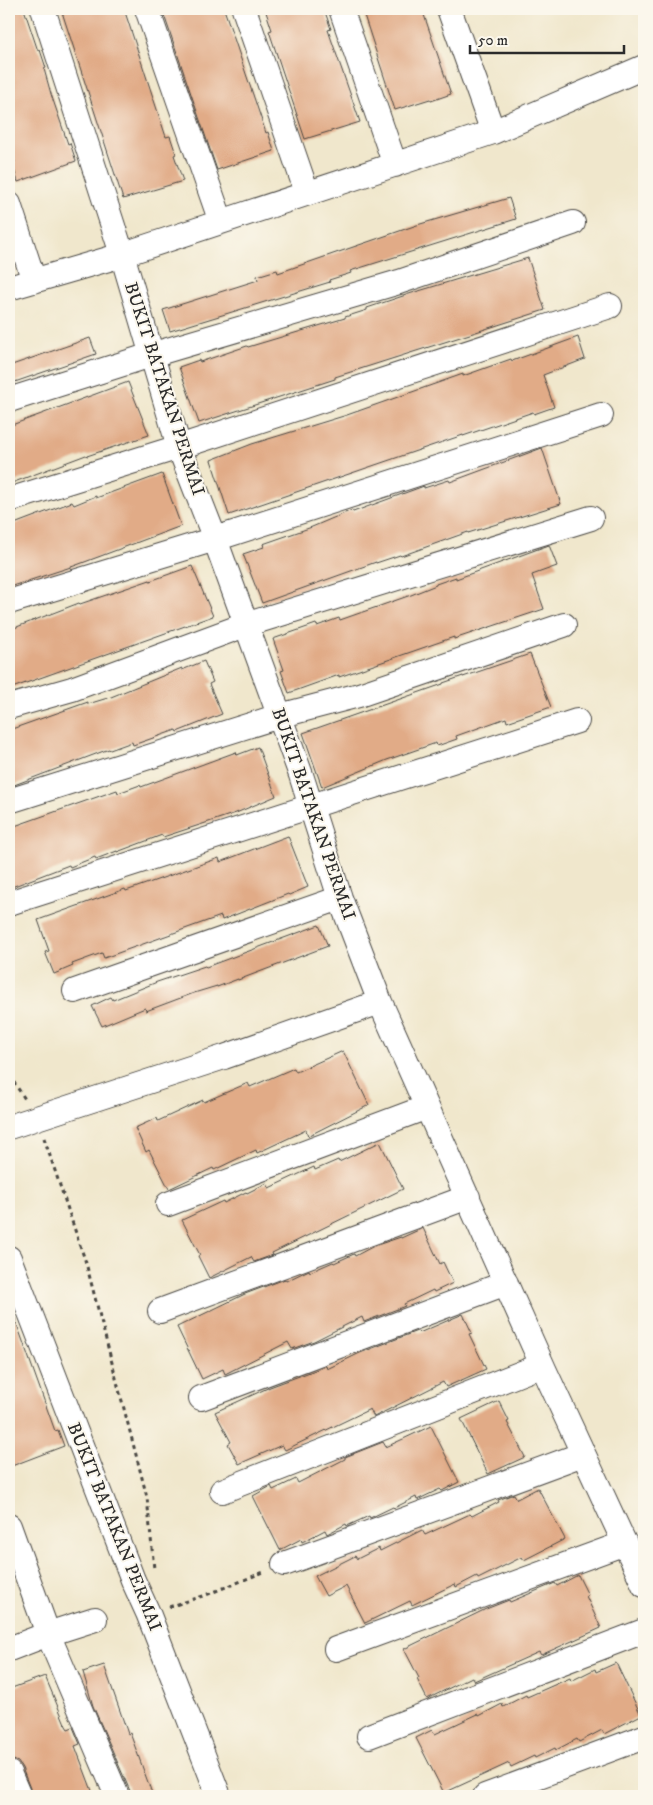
<svg xmlns="http://www.w3.org/2000/svg" width="653" height="1805" font-family="'IM FELL DW Pica',serif">
<style>
.building{fill:#e1ab87}
.lines{fill:none;stroke-linecap:round;stroke-linejoin:round}
.minor-casing{stroke:#494743;stroke-width:26}
.path{stroke:#494743;stroke-width:3;stroke-dasharray:4 4;stroke-linecap:butt}
.minor{stroke:#fff;stroke-width:24}
.labels{text-anchor:middle;dominant-baseline:central;stroke-width:4;stroke-linejoin:round;paint-order:stroke}
.street-label{font-size:18px;fill:#2b2b2b;stroke:#fbf7ec}
</style>
<rect width="100%" height="100%" fill="#fbf7ec"/>
<filter id="ink" filterUnits="userSpaceOnUse"><feTurbulence type="fractalNoise" baseFrequency=".02" numOctaves="2"/><feDisplacementMap in="SourceGraphic" scale="10" xChannelSelector="R" yChannelSelector="G"/><feConvolveMatrix kernelMatrix="1 2 1 2 8 2 1 2 1" color-interpolation-filters="sRGB"/></filter>
<filter id="wash" filterUnits="userSpaceOnUse"><feTurbulence type="fractalNoise" baseFrequency=".0096" numOctaves="4" result="noise"/><feDisplacementMap in="SourceGraphic" scale="20" xChannelSelector="R" yChannelSelector="G"/><feGaussianBlur stdDeviation="1.12" result="paint"/><feColorMatrix in="noise" values="0 0 0 0 0 0 0 0 0 0 0 0 0 0 0 0 0 1.4 0 .05"/><feComposite in="paint" operator="in"/></filter>
<g filter="url(#wash)">
<rect width="100%" height="100%" fill="#f0e7cc"/>
<g id="blocks">
<!-- building -->
<path class="building" d="M9 9H24L38 51 40 50 46 68 44 69 51 94 68 144 70 143 76 161 18 182 12 163 15 162 9 144Z
M61 9H124L166 137 170 136 176 154 174 155 183 181 123 199Z
M173 9H224L266 133 268 132 274 151 217 170 163 12Z
M265 9H324L331 29 328 30 360 122 305 139 269 31 272 30Z
M362 9H422L451 94 431 101 430 99 395 110Z
M509 198 516 219 350 271 351 273 329 280 330 282 170 331 163 310 258 280 257 276 277 270 278 273 417 225Z
M528 258 545 310 335 377V379L199 423 179 367 199 360 200 362 247 346 248 347 345 318V317L367 310V308L412 293Z
M578 337 585 359 543 375 554 407 534 414 533 412 463 436V435L229 515 211 460 252 444 347 415 463 374V376L511 359 512 361Z
M90 338 96 354 9 384V366Z
M128 382 149 435 87 456 86 455 9 484V426Z
M542 448 561 504 468 533V532L401 556 400 555 376 563V562L262 603 243 554 264 547 263 544 312 527 352 510 353 512 424 486V488L449 480 450 482Z
M162 474 181 526 74 566 9 587V526L72 502 74 505 96 496V498Z
M549 545 557 566 532 575 544 609 454 639V637L339 677V675L289 693 281 671 284 670 273 639 316 624 317 626 339 618 340 620 411 595 436 585V584L456 577V579Z
M192 566 213 616 12 688 9 679V630L79 603 80 604 150 580V581Z
M530 654 551 707 507 722 506 718 456 736 457 739 437 746 436 743 387 760 322 787 303 733 443 684V683L463 676V677Z
M204 661 213 682 209 684 222 714 177 732 176 730 133 745 132 742 110 750 109 749 9 787V730L88 702V704L111 697 182 668V670Z
M258 747 276 796 236 813 163 837 162 835 117 852V851L96 859 95 857 70 867 69 865 9 888V828L117 790 118 793 140 785 141 787 236 752 237 755Z
M288 836 308 887 289 895 288 894 222 920 221 916 104 958 102 953 72 964 73 966 54 974 45 952 49 951 38 920 125 889 126 891 219 858 220 862Z
M319 925 328 946 238 980V979L217 987V986L194 993 146 1011 145 1008 102 1026 92 1006 111 997 113 1000 157 982 205 966 206 967Z
M343 1051 369 1105 308 1136 306 1130 257 1153 256 1150 214 1170 213 1168 169 1189 149 1150 146 1152 135 1128 157 1118 158 1121 203 1100 204 1102 248 1083 250 1087 294 1068 296 1072Z
M380 1142 403 1189 272 1253 273 1255 254 1262 251 1257 209 1278 198 1256 200 1255 182 1220 223 1201 224 1203 246 1192 247 1193 267 1183 269 1188 314 1167 315 1170 338 1160 339 1162Z
M423 1228 440 1264 443 1262 453 1283 434 1292 433 1290 404 1304 405 1306 364 1322 362 1317 314 1341 292 1349 288 1342 225 1374 223 1369 202 1379 177 1327 245 1294 285 1279 286 1281 309 1270 310 1272 333 1262 334 1263 354 1254 355 1256 374 1246 401 1237V1238Z
M10 1305 55 1431 58 1430 64 1446 9 1467V1306Z
M463 1314 472 1333 469 1334 486 1369 446 1387 443 1382 374 1417 370 1409 285 1450 282 1445 239 1464 228 1444 231 1442 215 1412 270 1387 326 1366 327 1369 360 1353 417 1331 419 1333Z
M499 1401 509 1421 507 1422 525 1457 488 1474 461 1419Z
M431 1426 459 1482 442 1491 440 1489 417 1500 416 1497 394 1508 393 1507 370 1518 369 1516 347 1526 346 1524 327 1534 325 1530 302 1542 301 1539 280 1550 253 1496 271 1486 273 1490 296 1479 298 1483 345 1459V1457L383 1442 386 1447Z
M538 1488 565 1539 524 1560 522 1557 478 1579 477 1576 456 1587 455 1584 412 1605 410 1601 365 1623 346 1586 326 1596 315 1576 355 1556 357 1559 379 1548 380 1551 422 1530 425 1535 470 1514 472 1516 499 1502 498 1500 514 1494 517 1499Z
M578 1575 588 1595 586 1596 601 1628 541 1655 539 1652 474 1681 472 1677 427 1699 417 1679 419 1678 404 1649 486 1609 509 1600 510 1602 555 1583 557 1586Z
M616 1663 641 1715 604 1734 602 1730 579 1742 577 1739 556 1750 555 1748 535 1758 534 1756 511 1767 509 1763 444 1793 416 1738 432 1730 435 1734 478 1714 479 1716 502 1704 503 1707 526 1695 527 1697 570 1678 571 1681 595 1669 596 1672Z
M104 1665 128 1734 130 1733 153 1796H131L130 1791 93 1706 83 1672Z
M45 1676 66 1726 68 1729 73 1727 80 1744 75 1746 94 1796H33L22 1768 18 1762 13 1760 9 1748V1689Z"/>
</g>
</g>
<g filter="url(#ink)">
<use href="#blocks" fill-opacity="0" stroke="#494743" stroke-width="1"/>
<g class="lines">
<defs>
<path id="minor" d="M147 9 221 222
M244 9 307 193
M341 9 395 165
M449 9 493 132
M9 204 34 281
M9 288 112 258 493 132 644 67
M9 400 151 355 399 282 573 223
M9 500 179 447 610 306
M9 602 215 539 601 415
M9 707 72 689 245 625 591 518
M9 801 279 716 359 695 564 625
M9 903 577 721
M75 991 340 898
M380 1002 544 1369 644 1585
M9 1127 224 1057 380 1002 340 898 301 775 215 539 179 447 122 254 43 9
M168 1204 427 1107
M9 1258 133 1580 148 1613 219 1796
M160 1311 468 1197
M201 1398 506 1283
M222 1491 542 1365
M9 1526 48 1634 9 1649
M284 1564 583 1454
M95 1619 48 1634 117 1796
M336 1649 625 1543
M369 1736 644 1631
M9 1773 19 1796
M485 1796 644 1737"/>
</defs>
<!-- minor casing -->
<use href="#minor" class="minor-casing"/>
<!-- path -->
<path class="path" d="M9 1075 25 1099
M44 1138 86 1263 147 1497 154 1569
M169 1607 206 1595 264 1572"/>
<!-- minor -->
<use href="#minor" class="minor"/>
</g>
</g>
<g class="labels">
<!-- street labels -->
<g class="street-label">
<text transform="translate(164 389) rotate(72)">BUKIT BATAKAN PERMAI</text>
<text transform="translate(313 814) rotate(71)">BUKIT BATAKAN PERMAI</text>
<text transform="translate(114 1527) rotate(68)">BUKIT BATAKAN PERMAI</text>
</g>
</g>
<!-- margin -->
<rect width="653" height="1805" fill="none" stroke="#fbf7ec" stroke-width="30"/>
<!-- scale -->
<path d="M470 45v8h154v-8" fill="none" stroke="#2b2b2b" stroke-width="2.5"/>
<text x="478" y="45" font-size="15" fill="#2b2b2b" stroke="#fbf7ec" stroke-width="4" paint-order="stroke">50 m</text>
</svg>
